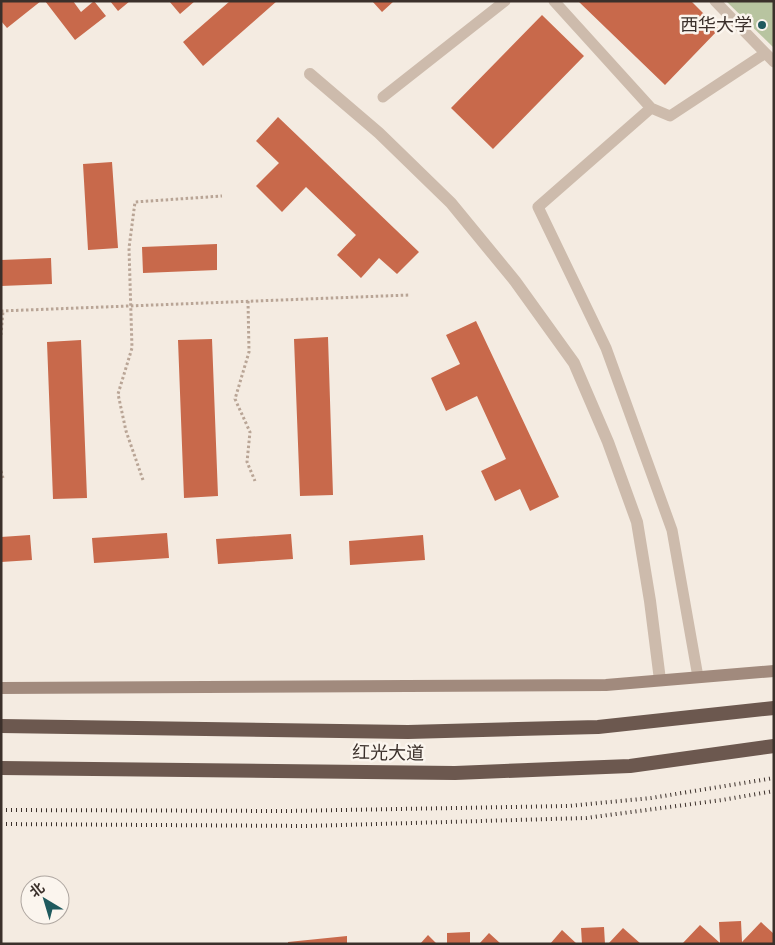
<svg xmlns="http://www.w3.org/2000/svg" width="775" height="945" font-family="'Fira Sans','Noto Sans SC',sans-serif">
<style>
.green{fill:#b8c4a0}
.building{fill:#c8694b}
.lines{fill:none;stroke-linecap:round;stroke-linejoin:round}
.path{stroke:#b9a596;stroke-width:3;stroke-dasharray:2.5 2.5;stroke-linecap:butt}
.service{stroke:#cdbbac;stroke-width:11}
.minor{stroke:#cdbbac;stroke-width:12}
.secondary{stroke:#a18a7d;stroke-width:12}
.trunk{stroke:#6c584f;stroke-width:14}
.rail{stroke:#3b302b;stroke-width:4;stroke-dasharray:1 4;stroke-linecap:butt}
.poi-dot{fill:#1f5a5e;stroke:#fbf5ee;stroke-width:2}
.labels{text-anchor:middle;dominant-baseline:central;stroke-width:5;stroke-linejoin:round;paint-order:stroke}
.poi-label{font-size:18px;fill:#3b302b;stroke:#fbf5ee;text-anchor:end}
.street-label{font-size:18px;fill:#3b302b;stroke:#fbf5ee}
</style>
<rect width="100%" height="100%" fill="#f4ebe1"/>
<!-- green -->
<path class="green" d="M726 1H774V48Z"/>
<!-- building -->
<path class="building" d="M1 1H41L7 28 1 21Z
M45 1H73L81 12 94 1 106 16 75 40Z
M110 1H130L118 11Z
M169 1H195L180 14Z
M230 1H277L203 66 183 42Z
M372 1H394L382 12Z
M578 1H691L719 29 665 85Z
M542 15 584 56 493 149 451 108Z
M278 117 419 252 397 274 379 258 361 278 337 255 356 235 306 187 282 212 256 186 279 163 256 141Z
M112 162 118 248 88 250 83 164Z
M217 244V270L143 273 142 247Z
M51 258 52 284 1 286V260Z
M476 321 559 497 530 511 520 489 495 501 481 471 506 459 477 396 446 411 431 378 460 364 446 335Z
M328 337 333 495 300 496 294 339Z
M212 339 218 496 184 498 178 340Z
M81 340 87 498 53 499 47 342Z
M167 533 169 558 94 563 92 538Z
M291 534 293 559 218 564 216 539Z
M30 535 32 560 1 562V537Z
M423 535 425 560 350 565 349 541Z
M741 921 742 942 761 922 774 934V944H682L700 925 720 943 719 922Z
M604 927 605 944H582L581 928Z
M623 928 641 944H608Z
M562 930 577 944H550Z
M470 932V944H447V933Z
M489 933 501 944H479Z
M428 935 437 944H420Z
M347 936V944H288V942Z"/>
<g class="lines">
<!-- path -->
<path class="path" d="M248 301 249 352 235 399 250 432 247 462 255 481
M1 311 409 295
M1 335 3 311
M1 471 3 478
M143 480 126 431 118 394 132 348 129 248 135 202 222 196"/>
<!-- service -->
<path class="service" d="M554 1 651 108
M715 1 774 62
M383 97 505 1
M698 677 672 530 606 348 538 207 651 108 670 116 764 54"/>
<!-- minor -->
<path class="minor" d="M310 74 379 133 451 203 515 281 574 363 608 442 637 522 650 601 660 680"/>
<!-- secondary -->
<path class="secondary" d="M1 688 606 685 774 671"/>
<!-- trunk -->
<path class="trunk" d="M1 726 408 732 598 727 774 708
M1 768 455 773 630 766 774 746"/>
<!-- rail -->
<path class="rail" d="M1 810 286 811 568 806 651 798 774 778
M1 824 307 826 586 818 722 800 774 791"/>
</g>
<!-- markers -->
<circle class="poi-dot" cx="762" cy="25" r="5"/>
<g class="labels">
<!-- poi labels -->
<g class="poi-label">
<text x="752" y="25">西华大学</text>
</g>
<!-- street labels -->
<g class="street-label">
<text transform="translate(388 753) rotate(1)">红光大道</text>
</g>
</g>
<!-- border -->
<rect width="775" height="945" fill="none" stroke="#3b302b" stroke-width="5"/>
<!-- north arrow -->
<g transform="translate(45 900) rotate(322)"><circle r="24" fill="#fbf5ee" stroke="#aea6a0"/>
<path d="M0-4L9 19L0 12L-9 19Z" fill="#1f5a5e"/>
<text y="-8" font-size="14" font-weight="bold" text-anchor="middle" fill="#3b302b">北</text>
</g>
</svg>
